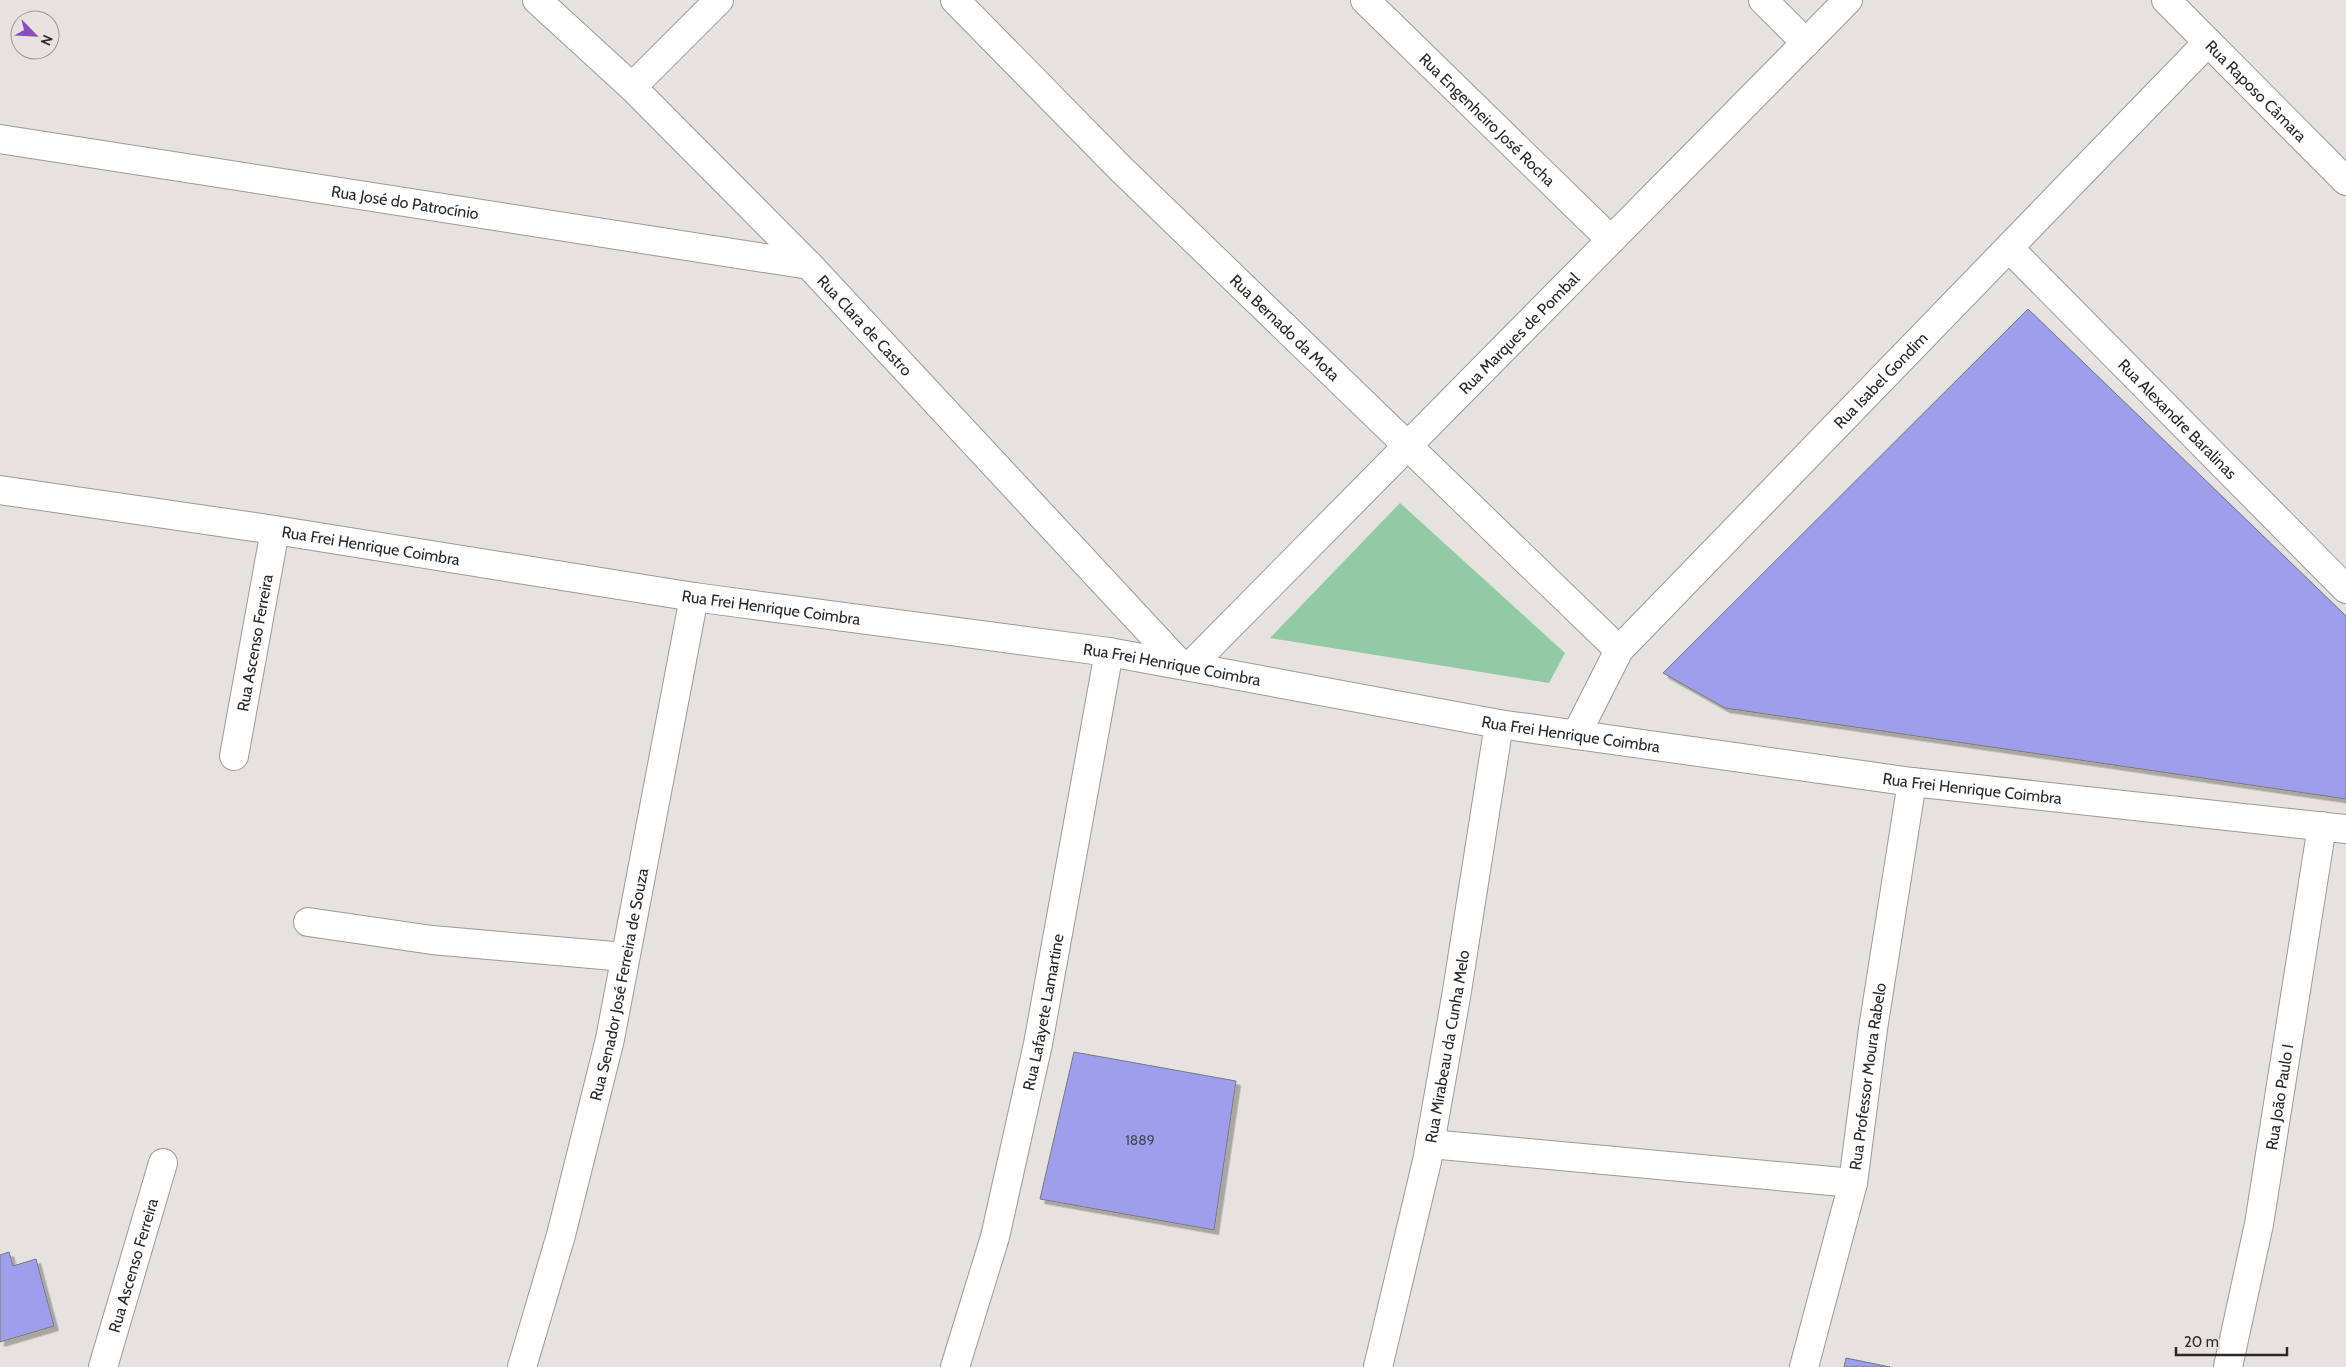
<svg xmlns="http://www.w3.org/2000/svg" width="2346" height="1367" font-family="Cabin,sans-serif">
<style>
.green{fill:#92caa5}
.building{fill:#9f9eec;stroke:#77787b;filter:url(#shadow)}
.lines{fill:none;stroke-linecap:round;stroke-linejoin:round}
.minor-casing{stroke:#9d9997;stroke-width:30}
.minor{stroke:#fff;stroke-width:28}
.labels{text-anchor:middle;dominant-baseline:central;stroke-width:5;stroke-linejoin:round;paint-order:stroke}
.number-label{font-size:14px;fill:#484659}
.street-label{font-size:16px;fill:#2b2928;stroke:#e6e2df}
</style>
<defs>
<filter id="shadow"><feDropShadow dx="4.5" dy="4.5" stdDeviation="0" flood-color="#0004"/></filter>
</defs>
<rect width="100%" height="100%" fill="#e6e2df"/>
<!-- green -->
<path class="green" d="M1400 503 1565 653 1549 683 1270 638Z"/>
<!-- building -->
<path class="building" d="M2028 309 2346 616V799L1725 708 1663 673Z
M1074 1052 1236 1081 1214 1230 1040 1199Z
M9 1252 13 1266 36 1259 54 1326 0 1342V1255Z
M1846 1358 1890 1367H1844Z"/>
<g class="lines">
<defs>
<g id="minor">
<path id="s1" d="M537 0 632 87 809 265 1180 664"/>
<path id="s2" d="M955 0 1121 169 1619 650"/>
<path id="s3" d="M1365 0 1611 240"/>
<path d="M1763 0 1806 43"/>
<path id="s4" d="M2166 0 2346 181"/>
<path d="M632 87 719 0"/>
<path id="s5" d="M0 139 809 265"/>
<path id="s6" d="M2009 248 2346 589"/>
<path id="s7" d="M0 490 275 530 694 597 1109 652 1499 724 1912 782 2346 829"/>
<path id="s8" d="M1190 666 1848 0"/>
<path id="s9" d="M1576 735 1619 650 2208 42"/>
<path id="s10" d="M234 756 275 530"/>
<path d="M308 922 432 940 625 957"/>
<path d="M1430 1144 1853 1183"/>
<path id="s11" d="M103 1367 163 1163"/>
<path id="s12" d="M522 1367 561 1235 610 1039 694 597"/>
<path id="s13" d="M955 1367 995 1237 1038 1044 1109 652"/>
<path id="s14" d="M1378 1367 1427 1161 1457 991 1499 724"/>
<path id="s15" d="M1804 1367 1853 1183 1873 1029 1912 782"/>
<path id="s16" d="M2228 1367 2259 1224 2322 826"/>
</g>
</defs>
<!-- minor casing -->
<use href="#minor" class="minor-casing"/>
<!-- minor -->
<use href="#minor" class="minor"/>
</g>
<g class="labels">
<!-- number labels -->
<g class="number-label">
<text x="1140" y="1140">1889</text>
</g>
<!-- street labels -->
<g class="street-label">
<text stroke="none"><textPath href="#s4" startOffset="128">Rua Raposo Câmara</textPath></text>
<text stroke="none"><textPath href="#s3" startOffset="171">Rua Engenheiro José Rocha</textPath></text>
<text stroke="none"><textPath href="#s5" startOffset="410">Rua José do Patrocínio</textPath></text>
<text stroke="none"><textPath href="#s1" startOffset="462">Rua Clara de Castro</textPath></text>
<text stroke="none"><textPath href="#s2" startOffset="465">Rua Bernado da Mota</textPath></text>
<text stroke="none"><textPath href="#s8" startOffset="468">Rua Marques de Pombal</textPath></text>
<text stroke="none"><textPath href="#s9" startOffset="471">Rua Isabel Gondim</textPath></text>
<text stroke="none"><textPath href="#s6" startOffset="240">Rua Alexandre Baralinas</textPath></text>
<text stroke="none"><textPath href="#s7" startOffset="375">Rua Frei Henrique Coimbra</textPath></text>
<text stroke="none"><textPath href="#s7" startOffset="780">Rua Frei Henrique Coimbra</textPath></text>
<text stroke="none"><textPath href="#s10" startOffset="115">Rua Ascenso Ferreira</textPath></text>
<text stroke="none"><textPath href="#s7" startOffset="1185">Rua Frei Henrique Coimbra</textPath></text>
<text stroke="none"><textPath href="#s7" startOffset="1590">Rua Frei Henrique Coimbra</textPath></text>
<text stroke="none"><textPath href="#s7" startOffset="1995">Rua Frei Henrique Coimbra</textPath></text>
<text stroke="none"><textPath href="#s12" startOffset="395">Rua Senador José Ferreira de Souza</textPath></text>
<text stroke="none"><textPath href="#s13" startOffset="366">Rua Lafayete Lamartine</textPath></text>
<text stroke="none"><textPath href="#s14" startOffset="328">Rua Mirabeau da Cunha Melo</textPath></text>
<text stroke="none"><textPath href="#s15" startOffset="298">Rua Professor Moura Rabelo</textPath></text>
<text stroke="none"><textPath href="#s16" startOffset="275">Rua João Paulo I</textPath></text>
<text stroke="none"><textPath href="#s11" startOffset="106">Rua Ascenso Ferreira</textPath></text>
</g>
</g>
<!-- north arrow -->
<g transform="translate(35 35) rotate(114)"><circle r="24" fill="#e6e2df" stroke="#9b9896"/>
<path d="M0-4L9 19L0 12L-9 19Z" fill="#8c4bc1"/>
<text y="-8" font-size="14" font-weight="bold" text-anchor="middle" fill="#2b2928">N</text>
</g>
<!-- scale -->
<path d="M2176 1347v8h111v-8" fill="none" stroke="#2b2928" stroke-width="2.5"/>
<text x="2184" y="1347" font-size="15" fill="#2b2928" stroke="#e6e2df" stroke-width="4" paint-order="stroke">20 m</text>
</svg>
